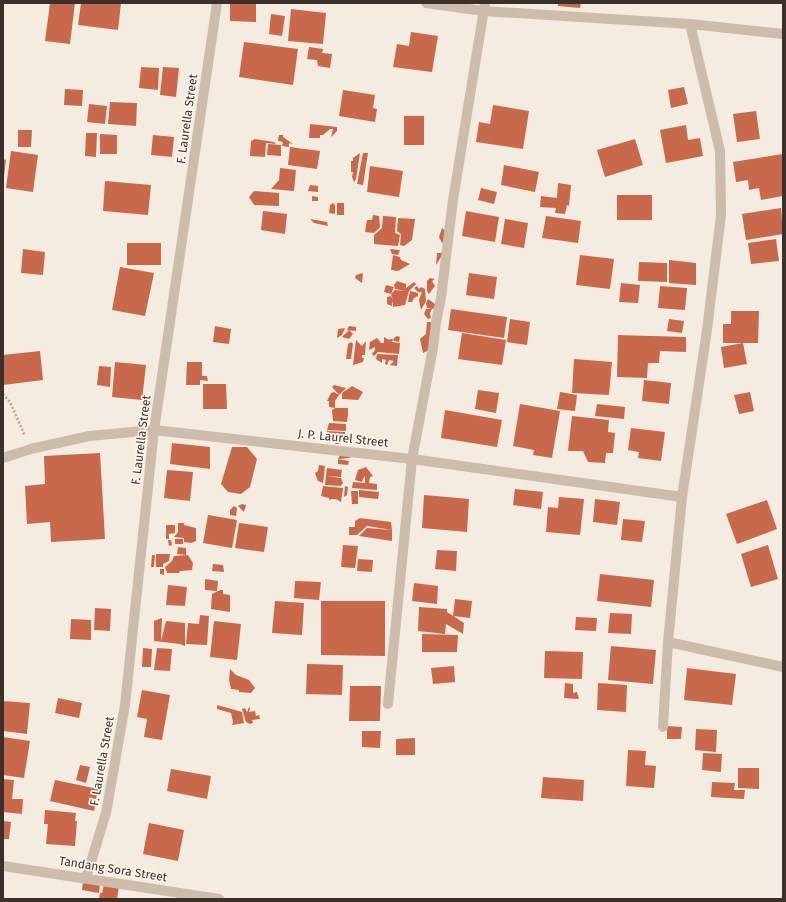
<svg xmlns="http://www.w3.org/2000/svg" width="786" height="902" font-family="'Fira Sans',sans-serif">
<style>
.building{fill:#c8694b}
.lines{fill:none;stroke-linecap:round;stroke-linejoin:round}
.path{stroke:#b9a596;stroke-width:2.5;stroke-dasharray:2 2;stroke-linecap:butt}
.minor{stroke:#cdbbac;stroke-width:10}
.labels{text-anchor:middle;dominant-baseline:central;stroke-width:3.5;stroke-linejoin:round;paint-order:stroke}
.street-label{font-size:12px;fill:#3b302b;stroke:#fbf5ee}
</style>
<rect width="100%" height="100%" fill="#f4ebe1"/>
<!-- building -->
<path class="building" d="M50 3H75L70 44 45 41Z
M81 3H121L118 30 78 25Z
M230 3H256V22L230 21Z
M558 3H581L580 8 558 6Z
M291 9 326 13 323 44 288 41Z
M271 14 285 16 282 36 269 34Z
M411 32 438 36 432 72 393 67 397 44 409 46Z
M244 42 298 49 293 85 239 77Z
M309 47 323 49 322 53 332 54 330 68 318 66 317 60 307 59Z
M141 67 159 68 158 90 139 88Z
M163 67 179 68 176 97 160 95Z
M684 87 688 104 671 108 668 90Z
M65 89 83 90 82 106 64 105Z
M343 90 375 95 373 108 377 109 375 122 339 116Z
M110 102 137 103 136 126 108 124Z
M89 104 107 106 105 124 87 122Z
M493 105 529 111 523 149 476 142 479 122 490 124Z
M756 111 760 139 737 142 733 114Z
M404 116H424V145H404Z
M310 124 337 127V131L331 137 333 129H330L323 135H320V138H309Z
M686 125 688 140 700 138 703 156 666 163 660 130Z
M18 130H32L31 147H18Z
M86 133H97L96 157 85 156Z
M100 134 117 135V154H100Z
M153 135 174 137 172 157 151 155Z
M279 135H283V137L293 144 289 143V147L282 146 283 142 278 141Z
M255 139 274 142 276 144 266 143 265 157 250 156 251 141Z
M635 139 643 165 605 177 597 150Z
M268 144 281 145V156L267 155Z
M290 147 320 151 317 169 288 165Z
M11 151 38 155 33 192 6 188Z
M360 153 356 179 354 182 352 177 353 172H351V161H353V158Z
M363 153H368L363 185 357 184Z
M783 154V196L761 200 759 188 749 190 748 180 736 182 733 162Z
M3 159 6 160 4 176H3Z
M504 165 539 172 535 192 501 185Z
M370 166 403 171 399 197 367 192Z
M280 168 296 170 294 191 271 189 279 180Z
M105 181 151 185 148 215 103 211Z
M558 183 571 185 569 206 567 205 565 214 555 213 556 208 540 207 541 196 557 198Z
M310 185 318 186V192L308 191Z
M481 188 497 192 494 204 478 200Z
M254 191 279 193V206L254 205 249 197Z
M617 195H652V220H617Z
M312 196 318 197V201H312Z
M333 203 335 205V214L329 213 330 205Z
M337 203H344V215H337Z
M781 208 783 234 746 240 742 214Z
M263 211 287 214 285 234 261 230Z
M466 211 499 217 495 242 462 236Z
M373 215 379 216 380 227 374 233 365 232 367 220H372Z
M383 216 396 217 395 233 400 235 398 246 374 244V235L382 228Z
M546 216 581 221 578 243 542 238Z
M398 218 415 219 412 240 404 246 400 245 401 234 397 231Z
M310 219 327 222 328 226 314 223Z
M505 219 528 223 524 248 501 244Z
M442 228 450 234 442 243 439 237Z
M776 239 779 261 751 264 748 243Z
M127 243H161V265H127Z
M23 249 45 252 43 275 21 273Z
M390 249 400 250 398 255 392 254Z
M446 249 436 265 437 253H441Z
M393 255 400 257 401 260 410 264 398 271 391 270Z
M580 255 614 259 610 289 576 285Z
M669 260 696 263V285L669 283Z
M639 262 667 263V282L638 281Z
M120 267 154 273 145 316 112 310Z
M363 273 362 283 355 278 356 275Z
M469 273 497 277 494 299 466 295Z
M430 278 435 279 432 281 435 286 429 294 427 291V281Z
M397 281 406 284V288L414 282 416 284 409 291 405 305 393 307V300L391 294 384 292 386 285 394 287 391 294 395 290 406 291 395 289 394 285Z
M621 283 640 285 638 303 619 302Z
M417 286 419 289 421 287 425 289 426 301 421 310 419 300 422 292H418L414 288Z
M660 286 687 288 685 310 658 308Z
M410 291 418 293V296L414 298 412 302H408Z
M391 296 393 300 392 306 387 304V297Z
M428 299 435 304 437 307 432 309 427 308 426 303Z
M426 309H432L430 313 431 318 428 319 424 314Z
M451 309 507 317 504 338 448 330Z
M731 311H759L758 343H723V324H731Z
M510 319 530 322 527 345 507 342Z
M669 319 684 321 682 333 667 331Z
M427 322H436L433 348 423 353 420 339 426 334Z
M215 326 231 329 229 344 213 342Z
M349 326 356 327V331L347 330Z
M345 328 342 335 337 338 338 329Z
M349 330 353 334 349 339 342 337Z
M462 333 506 340 502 365 458 359Z
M618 335 686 337V352L660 351 659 363H648L647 378 617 377Z
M397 336 400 337 399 342 394 341 393 339Z
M384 337 389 340 390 339H393L392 342 400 343 399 354 378 352 374 356 372 354 375 350V347L369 350 370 342 377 338 381 343H384Z
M356 340 362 346 366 341 365 355H362V358H364L363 362 353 365Z
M351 342 353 344 351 359H346L348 344Z
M743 343 747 364 724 368 721 347Z
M40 351 43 380 3 385V355Z
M377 354 398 355 397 366 390 365 394 361 389 360 387 365 385 364 386 360 382 359V363L376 359Z
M574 359 612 362 609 395 572 393Z
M115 362 146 365 142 400 112 397Z
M187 362H202V376H207L208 381 200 380V385H186Z
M99 366 111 367 110 387 97 385Z
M644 380 671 383 669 404 642 401Z
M203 384H226L227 409H203Z
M334 385 346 388 339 395 332 387Z
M352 386 363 392 358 400 342 399V393Z
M478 390 499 393 496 413 475 409Z
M334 392 339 395 335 401V408L329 407V401H327L331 393Z
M560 392 577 395 575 411 557 409Z
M750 392 754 411 739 414 734 395Z
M520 404 560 411 552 458 533 455 534 450 513 446Z
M597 404 625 407 624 419 595 416Z
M335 408H348V414H343H348L347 422 333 421 332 410Z
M445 410 502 420 497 447 441 438Z
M572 416 609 420 608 432 615 433 613 453H606L605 463 588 462 583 451H568Z
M329 423 346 424V431L327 430Z
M631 428 665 432 661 461 638 458 639 452 628 450Z
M327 431 345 432V440H339V444H335V442L326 439Z
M172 443 210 447V469L170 464Z
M232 447H247L257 459 250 487 241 494 228 492 221 484Z
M100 453 105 539 51 542 50 522 27 524 25 486 45 484 44 456Z
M341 454 352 455 350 458 338 459Z
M338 459 349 461 348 465 338 464Z
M319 465 325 466 323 483 318 481 315 473 318 471Z
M366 467 373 476 370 477 369 483 377 484V490L352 488 353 482 365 483V476L364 477 362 482 355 480 358 470Z
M327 468 342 470 341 477 326 476Z
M167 470 193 472 190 501 164 498Z
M326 476 341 478 343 483 341 486 325 485Z
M323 486 343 488 341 502 336 499H332L329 500V498L321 496Z
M345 486 348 487 347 495 344 497Z
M515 489 543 492 541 509 513 505Z
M359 490 379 492 378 499 359 497Z
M351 491H358V504H352Z
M424 495 469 499 467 532 422 528Z
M559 497 584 499 580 535 546 532 548 507 558 508Z
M595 499 620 502 617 525 593 522Z
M767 500 777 529 737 544 726 514Z
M242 504 246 505 244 512 238 506Z
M234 506 237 508 236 516 230 515V510Z
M208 515 237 520 232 548 203 543Z
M360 518 391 522 392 530V541L359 536 367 528 392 530 367 526 357 535H349V527H355V521Z
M623 519 645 521 642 542 621 540Z
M178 523H184V525L196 528V541L191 543 184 542V538L174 537 178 532Z
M239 523 268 527 264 552 235 548Z
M166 525H175V533L169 534V539H166Z
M175 539H183V544H175Z
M168 540H171L172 545 169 546Z
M343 545 358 546 355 568 341 567Z
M768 545 778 579 751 587 741 554Z
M178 547 186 548V555L177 554Z
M437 550 457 551 456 571 435 569Z
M156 554H170L169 561 163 564V567H156Z
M152 555H155L154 567H151Z
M188 555 193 563 192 570 180 571 179 573H167L165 567 172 561 174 556Z
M358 559 373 560 372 572 357 571Z
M213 564 223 565 224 572 212 571Z
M160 569H164V575L160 574Z
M600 574 654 580 651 607 597 601Z
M205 579 218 581 217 591 205 590Z
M295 581 321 582 319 600 294 598Z
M414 583 438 586 437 604 412 601Z
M168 585 187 587 185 606 166 605Z
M220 590H223V594L230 595V612L211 609 212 594Z
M455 599 472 601 470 618 453 616Z
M275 601 304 603 302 635 272 633Z
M321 601H385V656L321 655Z
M419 607 447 609V612L464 623 463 634 446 624 445 634 418 631Z
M95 608 111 609 110 631 94 630Z
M610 613 632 614 631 634 608 633Z
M200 615 209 616 207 645 186 644 188 623 199 624Z
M576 617 597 618 596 631 575 630Z
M162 618 161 641 166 621 185 623V646L180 644 154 641V621Z
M71 619 91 620V640L70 639Z
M214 621 241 624 237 660 210 657Z
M422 634 458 635 457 652H422Z
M611 646 656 650 653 684 608 680Z
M143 648 152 649 151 667H142Z
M157 648 172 649 170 671 154 670Z
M545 651 583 652 582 679 544 678Z
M307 664 343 665 342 695 306 694Z
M454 666 455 682 433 684 431 668Z
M687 668 736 674 732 705 684 700Z
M230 669 236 675 249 680 255 688 251 693 239 692V690L231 689 229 680Z
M565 683 573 684V693L577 692 579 699 564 698Z
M598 683 627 685 626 712 597 710Z
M350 686H381L380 721H349Z
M142 690 170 695 162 740 144 737 147 719 137 717Z
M58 698 82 703 79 718 55 713Z
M3 701 30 703 27 734 3 731Z
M217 705 242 712 244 723 232 725 233 722 231 713 217 709Z
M249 707 250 708 249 712 255 711 256 716 259 715 260 719 252 720 253 723 250 724 246 722 242 709 245 708 247 712Z
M667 726 682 727 681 739H667Z
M696 729 717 730 716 752 695 750Z
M362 731H381L380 748 362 747Z
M3 737 30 741 24 778 3 775Z
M415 738V755H396V739Z
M628 750 646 751 645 765 656 766 654 788 626 786Z
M703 753 722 754 721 772 702 770Z
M80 765 90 767 86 783 76 780Z
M738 768H759V789L738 788Z
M171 769 211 776 207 799 167 791Z
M543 777 584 780 583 801 541 798Z
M3 779 14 780 12 799H23L22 814 3 812Z
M55 780 98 789 94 811 50 801Z
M712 782 735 783 734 790H745L744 799 711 797Z
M45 810 76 813 75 821H77L75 846 46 844 48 824H44Z
M3 821 11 822 9 839H3Z
M149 823 184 830 178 861 143 854Z
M83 881 100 884 99 893 82 890Z
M104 884 119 886 117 899H99L100 893H102Z"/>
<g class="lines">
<!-- path -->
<path class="path" d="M3 394 10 402 25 436"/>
<!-- minor -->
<path class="minor" d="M426 3 483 11 690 24 783 34
M3 458 31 449 89 436 154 430 412 459 682 497
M668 642 783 667
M388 704 412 459 433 348 436 322 441 298 453 200 485 3
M663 727 668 642 682 497 707 330 721 215 720 151 690 24
M3 866 219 899
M86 878 106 813 125 705 154 430 217 3"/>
</g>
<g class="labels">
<!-- street labels -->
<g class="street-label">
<text transform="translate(187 119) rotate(-82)">F. Laurella Street</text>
<text transform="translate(343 438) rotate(6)">J. P. Laurel Street</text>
<text transform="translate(141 440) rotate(-83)">F. Laurella Street</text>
<text transform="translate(102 761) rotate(-80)">F. Laurella Street</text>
<text transform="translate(113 869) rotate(9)">Tandang Sora Street</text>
</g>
</g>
<!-- border -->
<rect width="786" height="902" fill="none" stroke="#3b302b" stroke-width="8"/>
</svg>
